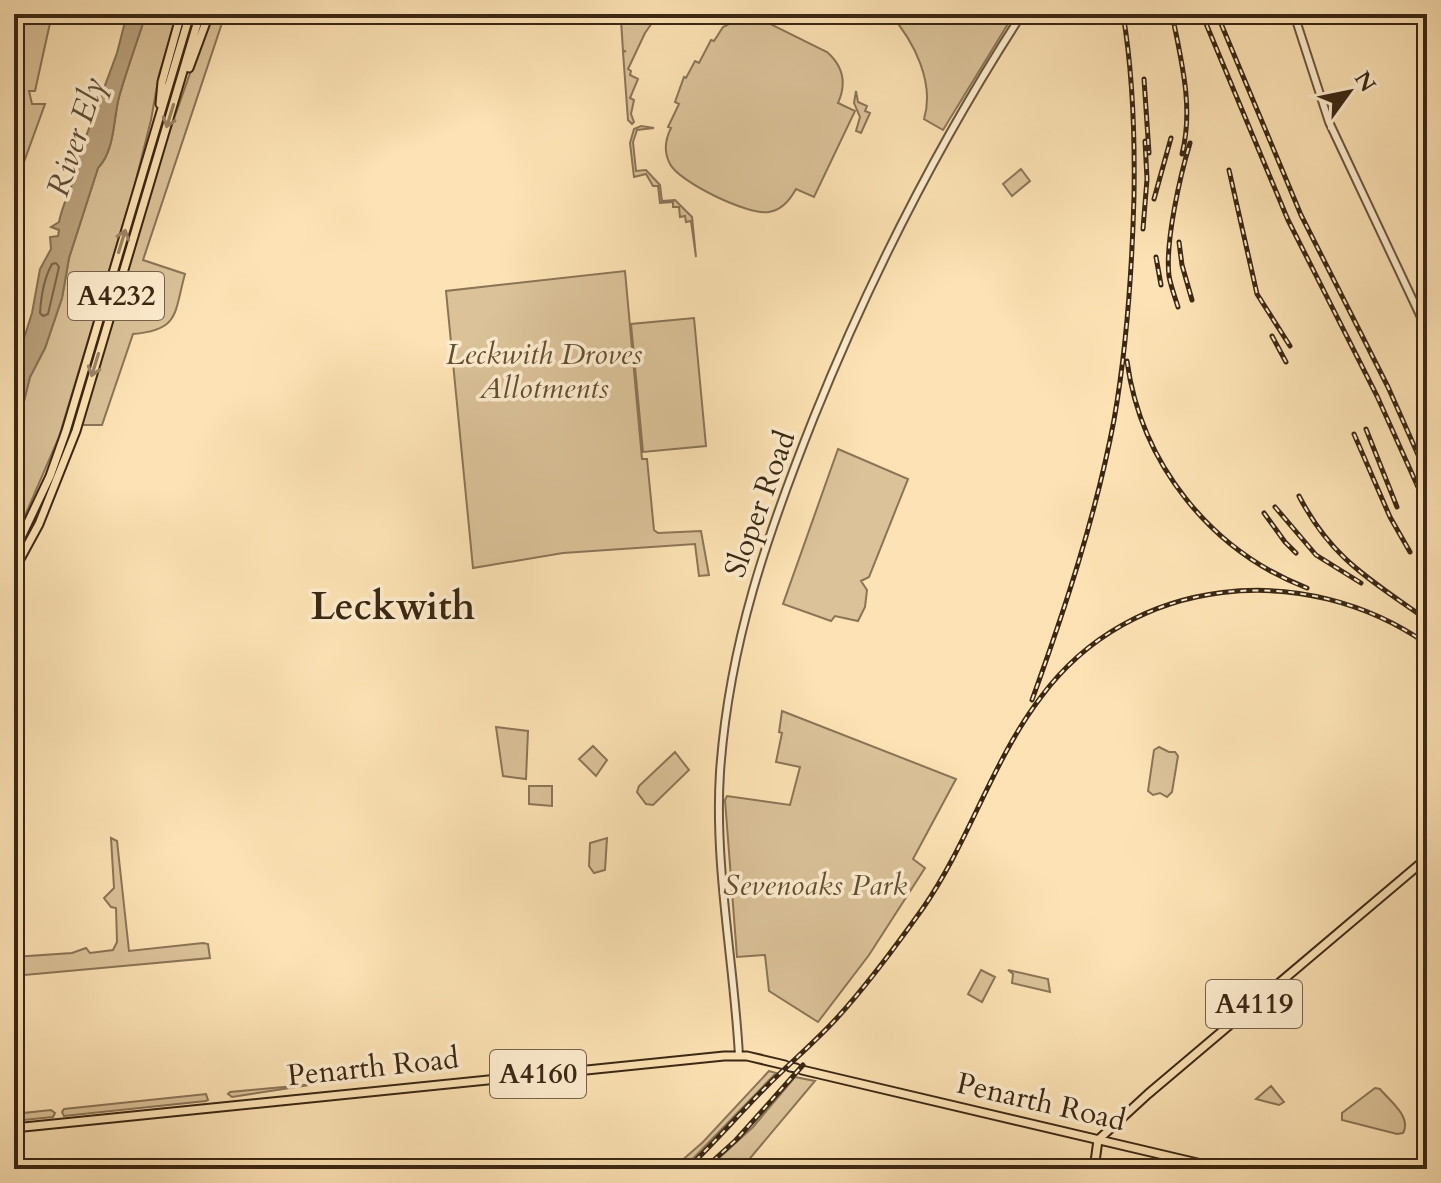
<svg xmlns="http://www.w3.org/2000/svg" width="1441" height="1183" font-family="Cardo,serif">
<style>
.green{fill:#dbc299;stroke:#8b7456;stroke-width:2}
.water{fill:#baa27d;stroke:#877153;stroke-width:2}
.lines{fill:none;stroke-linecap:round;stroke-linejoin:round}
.shore{stroke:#7a6448;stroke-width:2}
.stream{stroke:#877153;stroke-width:2}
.tertiary-casing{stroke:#6b563b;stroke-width:10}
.primary-casing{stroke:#3b2713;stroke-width:11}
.tertiary{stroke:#fdecce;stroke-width:6}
.primary{stroke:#fce2b4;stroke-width:7}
.rail-casing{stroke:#3b2713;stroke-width:5}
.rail{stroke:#fdecce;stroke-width:2;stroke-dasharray:6;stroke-linecap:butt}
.oneway{stroke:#9c8464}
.labels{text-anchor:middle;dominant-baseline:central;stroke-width:7;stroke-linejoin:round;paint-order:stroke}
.shield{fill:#fdecce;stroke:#75624b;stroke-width:2}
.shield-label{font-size:28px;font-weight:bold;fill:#3b2713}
.park-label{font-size:30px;font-style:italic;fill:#634e34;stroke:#fdecce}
.street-label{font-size:30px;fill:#3b2713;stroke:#fdecce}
.water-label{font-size:32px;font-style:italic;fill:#614c33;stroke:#fdecce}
.district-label{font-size:38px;font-weight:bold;fill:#3b2713;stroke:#fdecce}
</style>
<rect width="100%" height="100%" fill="#fce2b4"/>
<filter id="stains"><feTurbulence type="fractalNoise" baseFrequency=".0025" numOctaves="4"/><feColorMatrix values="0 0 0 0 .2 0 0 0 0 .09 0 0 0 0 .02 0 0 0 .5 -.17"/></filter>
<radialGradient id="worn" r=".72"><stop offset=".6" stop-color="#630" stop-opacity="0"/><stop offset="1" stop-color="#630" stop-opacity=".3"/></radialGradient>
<!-- green -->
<path class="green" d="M14 14H52L35 91H29L32 104H45L20 173 14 235Z
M146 14H177L159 75 151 120 134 188 59 437 14 541V428L18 424 30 377 45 348 62 298 69 258 98 168C115 150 113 120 119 97 127 69 137 42 146 14Z
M211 14H225L143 260 185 274C174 313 180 330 133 334L102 425H80L164 147Z
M626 14H645L653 17 655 14 662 17 657 16 645 33 628 69 631 71 630 75 638 79 630 98 634 100 631 114 634 122 632 124 628 120 623 52 626 51H623L621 20Z
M890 14H1014L943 130 924 119C935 83 914 41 890 14Z
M741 18 760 19 827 52C843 66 847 83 838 103L855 111 814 197 796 189C790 200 782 210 769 212 749 216 679 182 670 164 664 153 665 140 671 128L668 127 679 104 675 102 684 77 686 78 695 61 699 63 711 40 714 41 723 27Z
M856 91 858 102 867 106 865 111 870 113 861 133 856 131 860 117 854 103Z
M641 126 654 128 637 130 633 142 636 171 646 170 660 185 662 201 675 200 692 217 696 257 691 221 686 222 685 216 680 217 679 207H673V202L660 203 658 186H653L646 174 634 177 630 143 634 129Z
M1021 169 1030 181 1012 196 1003 184Z
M625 271 642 459H647L654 530 658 533 701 531 709 575 699 576 695 544 563 553 473 568 446 291Z
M694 318 706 446 643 452 631 324Z
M838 449 908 479 869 577 861 581 867 590 865 607 858 621 835 616 831 621 783 604Z
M782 711 956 779 913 859 925 868 869 955 818 1022 769 991 765 955 737 957 725 800 727 796 790 805 800 767 776 762 782 733 779 732Z
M496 727 528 731 526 779 503 776Z
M593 746 607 760 596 776 579 759Z
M1159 747 1169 752H1175L1178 756 1172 792 1167 797 1160 793 1153 795 1148 791 1154 750Z
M675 752 689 770 653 805 646 804 637 792 639 786Z
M529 786H552V806L529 804Z
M111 838 117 841 129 951 203 943 208 944 210 958 14 976V957L72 953 86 948 90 953 113 950 117 942 116 908 111 907 104 898 114 888Z
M607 838 605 870 594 873 589 866 590 843Z
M981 970 995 977 982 1002 968 994Z
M1008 970 1048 979 1050 992 1012 983 1013 974Z
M769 1071 776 1073 683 1169H672L703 1142Z
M795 1077 815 1081 741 1169H707L753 1127Z
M316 1084 232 1097 228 1094 230 1092Z
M1271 1086 1284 1102 1279 1105 1256 1099Z
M1375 1088 1380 1089C1390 1101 1412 1117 1403 1133L1397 1134 1342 1120V1113Z
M206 1094 208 1100 206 1101 64 1116 62 1112 64 1109Z
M51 1110 55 1113 53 1117 14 1121V1114Z"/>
<!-- water -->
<path class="water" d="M127 14H146C137 42 127 69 119 97 113 120 115 150 98 168L69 258 62 298 45 348 30 377 18 425 14 429V370L32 313 40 269 51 249 50 237 58 236 59 230 51 227 59 222C63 200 77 181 78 158L117 53Z"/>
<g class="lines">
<!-- shore -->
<path class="shore" d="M56 263 59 267 48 314 43 316 40 313C41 297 44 278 52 264Z"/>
<!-- stream -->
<path class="stream" d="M14 177H16"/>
<defs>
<path id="tertiary" d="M1294 14 1329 122 1427 330
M739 1056C734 961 714 867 720 772 729 644 767 535 814 417 871 276 939 142 1022 14"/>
<path id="primary" d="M189 68 209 14
M160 104 162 82 181 14
M14 552 50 476 66 431 190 14
M14 570 39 524 76 431 200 14
M790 1067 796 1068
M802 1070 1223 1169
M14 1128 724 1056H747L785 1065
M1098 1140 1148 1094 1427 858
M1094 1169 1098 1140"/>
</defs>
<!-- tertiary casing -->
<use href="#tertiary" class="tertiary-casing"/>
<!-- primary casing -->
<use href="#primary" class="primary-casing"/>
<!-- tertiary -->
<use href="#tertiary" class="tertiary"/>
<!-- primary -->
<use href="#primary" class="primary"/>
<defs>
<path id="rail" d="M1172 14C1181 60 1194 107 1182 154
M1202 14 1288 220 1377 396 1427 507
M1217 14 1301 215 1388 387 1427 475
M1144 79 1149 153
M1229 170 1257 294 1290 346
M1154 199 1171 138
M1143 229 1147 179 1145 141
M1179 242 1182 265 1192 300
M1156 257 1161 285
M1178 307C1175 297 1171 287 1169 276 1165 242 1180 176 1190 143
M1272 336 1286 362
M1127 361C1141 464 1211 551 1307 588
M1366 429 1397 507
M1354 434 1390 517 1410 552
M1299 496C1330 556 1366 577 1420 615
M1275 507 1316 555 1361 583
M1264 513 1285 542 1296 553
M1032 700C1065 609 1096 515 1114 420 1127 346 1132 271 1134 196 1135 135 1133 74 1123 14
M687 1169C715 1142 740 1113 767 1086 790 1063 815 1042 837 1018 868 984 896 946 923 908 969 842 992 761 1041 697 1132 574 1305 559 1427 644
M704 1169 736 1140 803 1065"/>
</defs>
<!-- rail casing -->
<use href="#rail" class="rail-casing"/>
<!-- rail -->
<use href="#rail" class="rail"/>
</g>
<!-- one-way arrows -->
<defs><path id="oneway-shaft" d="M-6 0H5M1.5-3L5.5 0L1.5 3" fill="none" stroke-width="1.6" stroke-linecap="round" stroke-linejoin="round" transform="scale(2)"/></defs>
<g class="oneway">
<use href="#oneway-shaft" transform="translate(170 116) rotate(107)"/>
<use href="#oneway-shaft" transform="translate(122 241) rotate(-73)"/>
<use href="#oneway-shaft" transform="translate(95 365) rotate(107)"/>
</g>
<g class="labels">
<!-- shield labels -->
<g class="shield">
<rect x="68" y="272" width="96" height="48" rx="6"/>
<rect x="1206" y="980" width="96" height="48" rx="6"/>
<rect x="490" y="1050" width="96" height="48" rx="6"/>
</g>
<g class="shield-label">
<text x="116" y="296">A4232</text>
<text x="1254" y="1004">A4119</text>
<text x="538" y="1074">A4160</text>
</g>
<!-- park labels -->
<g class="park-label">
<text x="544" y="354">Leckwith Droves<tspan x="544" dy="34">Allotments</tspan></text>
<text x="815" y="885">Sevenoaks Park</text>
</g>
<!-- street labels -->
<g class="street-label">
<text transform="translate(760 504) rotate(-70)">Sloper Road</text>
<text transform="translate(373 1067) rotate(-6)">Penarth Road</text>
<text transform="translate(1041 1102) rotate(13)">Penarth Road</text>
</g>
<!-- water labels -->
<g class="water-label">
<text transform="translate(76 137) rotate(-72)">River Ely</text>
</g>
<!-- district labels -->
<g class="district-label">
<text x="393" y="607">Leckwith</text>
</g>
</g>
<!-- margin -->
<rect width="1441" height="1183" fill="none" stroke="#fce2b4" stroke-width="48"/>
<rect x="16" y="16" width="1409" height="1151" fill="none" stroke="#3b2713" stroke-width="4"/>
<rect x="24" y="24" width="1393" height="1135" fill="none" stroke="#3b2713" stroke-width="2"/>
<!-- north arrow -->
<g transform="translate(1349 92) rotate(57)" stroke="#fdecce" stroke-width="6" paint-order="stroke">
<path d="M0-6L14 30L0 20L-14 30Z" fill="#3b2713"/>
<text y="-12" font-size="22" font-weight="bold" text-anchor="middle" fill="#3b2713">N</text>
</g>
<rect width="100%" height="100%" filter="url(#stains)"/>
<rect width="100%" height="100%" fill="url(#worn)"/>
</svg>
